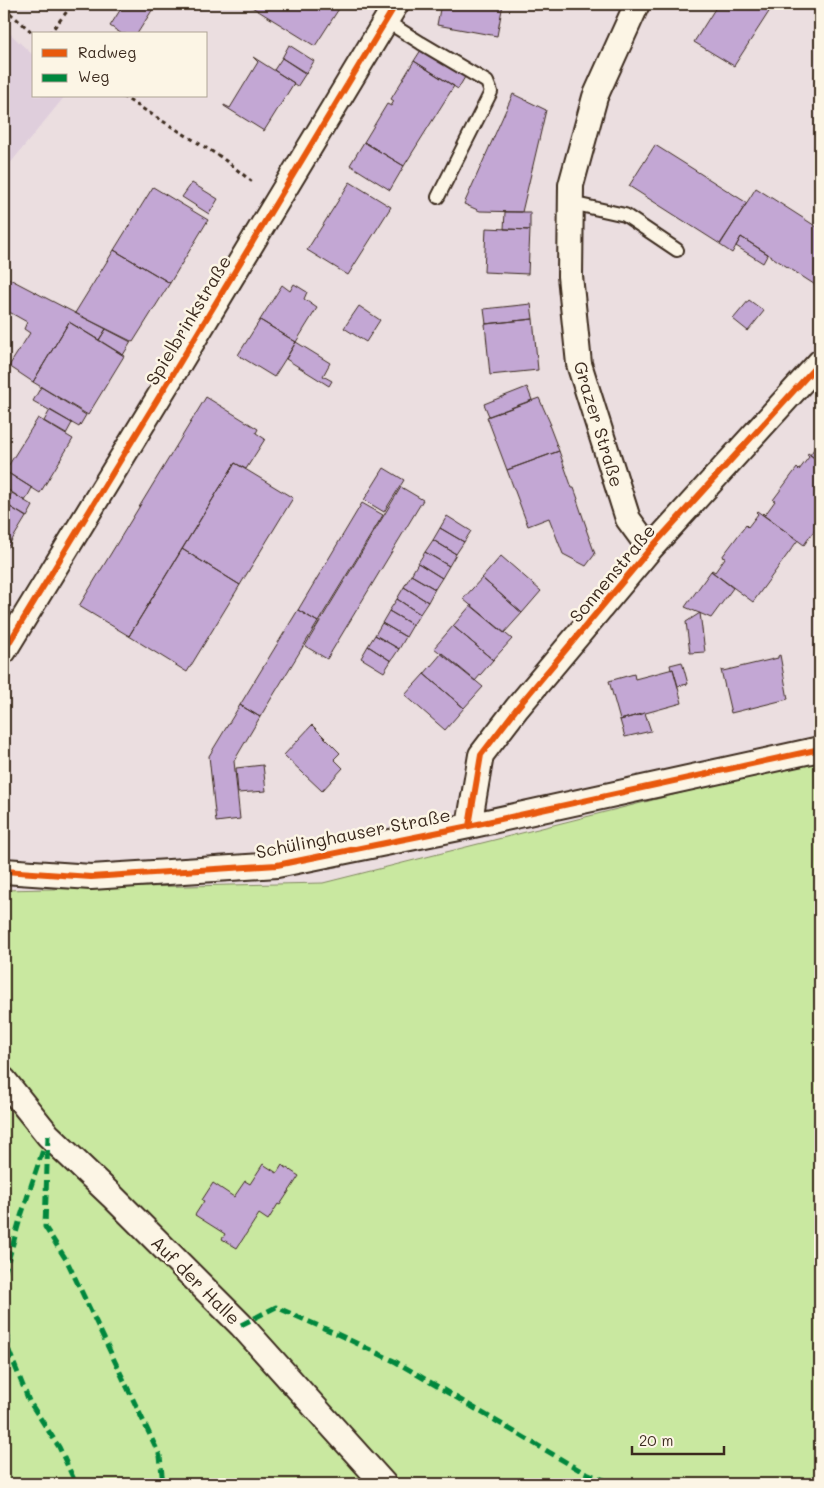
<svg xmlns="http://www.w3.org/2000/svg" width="824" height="1488" font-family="Mali,sans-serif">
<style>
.built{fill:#dfcedc}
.green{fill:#c9e8a0;stroke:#82895f}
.building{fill:#c3a7d4;stroke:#3b2a1e}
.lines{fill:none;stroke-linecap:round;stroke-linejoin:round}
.service-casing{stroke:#3b2a1e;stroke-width:16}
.minor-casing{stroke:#3b2a1e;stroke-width:28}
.path{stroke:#3b2a1e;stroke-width:3;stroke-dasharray:4 4;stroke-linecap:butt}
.service{stroke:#fcf5e5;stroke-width:12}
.minor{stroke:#fcf5e5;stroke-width:24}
.quiet{stroke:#00873e;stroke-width:5;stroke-dasharray:10 5;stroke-linecap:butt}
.cycleway-casing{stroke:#fcf5e5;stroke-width:9}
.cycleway{stroke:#e8590c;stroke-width:6}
.labels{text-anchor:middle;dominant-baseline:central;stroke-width:5;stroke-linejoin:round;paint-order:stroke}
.street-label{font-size:18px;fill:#3b2a1e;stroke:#fcf5e5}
</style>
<rect width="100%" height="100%" fill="#ebdee0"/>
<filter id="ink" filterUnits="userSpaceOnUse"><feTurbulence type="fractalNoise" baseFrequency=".02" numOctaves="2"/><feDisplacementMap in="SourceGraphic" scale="10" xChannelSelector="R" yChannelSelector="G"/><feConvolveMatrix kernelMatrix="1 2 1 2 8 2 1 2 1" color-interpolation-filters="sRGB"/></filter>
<g filter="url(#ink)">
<!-- built -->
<path class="built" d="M4 28 34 56V96H65L4 171Z"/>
<!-- green -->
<path class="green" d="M820 758V1484H4V890L323 883Z"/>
<!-- building -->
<path class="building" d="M124 4H156L137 34H122L110 26Z
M247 4H342L315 46Z
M441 4H503L497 36 437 25Z
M718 4H774L734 66 694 42Z
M289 45 314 61 306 74 282 58Z
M421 50 465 77 458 89 414 61Z
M253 57 294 83 264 131 224 106V105L230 108 258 62Z
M282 58 306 73 297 87 293 84 294 83 274 70Z
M414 61 454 86 404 166 364 142 387 104 391 106 394 101 391 99Z
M513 94 546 110 522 212 480 211 464 204Z
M364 142 404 166 390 190 350 165Z
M655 145 747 203 720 244 629 186Z
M350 182 391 207 348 275 307 250Z
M192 183 218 199 209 214 182 197Z
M153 187 208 220 170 283 114 250Z
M756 188 820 229V288L741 237 732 253 720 245Z
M505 212H530V230L504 229Z
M486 228 530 230 528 274 484 272Z
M741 237 768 254 763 263 736 246Z
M114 250 170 283 133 342 75 313Z
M4 276 46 298 106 329 99 340 69 322 33 382 9 366 30 333 24 329 27 322 4 309Z
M294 284 307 292 304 299 317 308 296 342 260 320 282 285 290 291Z
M749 300 764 311 748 331 733 319Z
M531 304 533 319 486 324 484 309Z
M359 306 380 320 366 342 344 328Z
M533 319 538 370 490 375 485 324Z
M260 320 296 342 274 377 238 355Z
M69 322 124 356 88 415 33 382Z
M106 329 131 342 123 355 99 340Z
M296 342 330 363 323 376 332 381 329 386 286 359Z
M41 387 86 415 79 427 33 401Z
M527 387 532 400 489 416 484 404Z
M206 397 258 429 256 433 265 439 246 469 235 463 129 636 79 606Z
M539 398 551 425H549L559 451 507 470 487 417Z
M50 410 72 423 66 434 44 421Z
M38 418 73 439 40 493 5 471Z
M820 440V462L810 455Z
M559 451 572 488H574L578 499 577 500 587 529H586L595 554 586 566 563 554 549 518 528 526 507 470Z
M808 453 820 462V522L804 545 762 514 763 513 765 515 775 501 773 500 797 468 799 470 809 457 807 455Z
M235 463 293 498 240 585 182 549Z
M384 468 404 480 384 512 364 500Z
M5 471 32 488 25 501 4 487Z
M401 487 423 500 327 659 305 646Z
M12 493 33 506 27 517 5 504Z
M4 503 26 517 4 553Z
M362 503 383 515 318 622 298 610Z
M757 511 798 540 753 602 711 571 712 570 715 572 725 558 722 557 746 525 748 527 758 514 756 512Z
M447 516 471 531 464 542 440 528Z
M440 528 464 542 456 554 433 540Z
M433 540 456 554 449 566 425 552Z
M182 549 240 585 187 672 129 636Z
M425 552 449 566 442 578 418 563Z
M501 556 541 591 522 613 482 578Z
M418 563 442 578 435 589 411 575Z
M711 571 733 588 711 618 685 607Z
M411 575 435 589 428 602 404 587Z
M482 578 522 613 504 633 463 599Z
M404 587 428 602 420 614 397 599Z
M397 599 420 614 413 625 389 611Z
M471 605 512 639 493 660 453 626Z
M298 610 318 622 260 717 240 705Z
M389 611 413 625 406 637 382 623Z
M700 613 705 652 690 653 686 622Z
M382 623 406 637 399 649 375 635Z
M453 626 493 660 475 681 434 648Z
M375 635 399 649 391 661 368 646Z
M368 646 391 661 384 672 361 658Z
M442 653 483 687 464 708 424 674Z
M780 655 788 699 731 713 721 670 723 671 778 658V656Z
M682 662 688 684 678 686 673 669 671 670 670 665Z
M673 669 682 703 620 720 609 681 634 674 635 679Z
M424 674 464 708 445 730 405 695Z
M240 705 260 717 234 761 240 819 216 822 209 756Z
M645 713 651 731 625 737 620 720Z
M312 725 340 753 334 759 343 768 322 791 284 755Z
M263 765 266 791 238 793 236 768Z
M263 1164 277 1173 282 1165 299 1176 280 1205 278 1204 268 1220 259 1214 237 1248 222 1239 225 1234 195 1215 204 1201 202 1200 213 1183 234 1197 245 1181 250 1184Z"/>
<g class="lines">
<defs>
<path id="service" d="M386 21 421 43 487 82 491 92 438 197
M571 203 625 215 677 250"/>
<path id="minor" d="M637 4 595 97 571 185 570 276 579 364 628 519 650 549
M4 651 176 369 396 4
M469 826 481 755 517 708 650 549 820 362
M4 871 91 877 277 865 469 826 820 749
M4 1080 48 1135 112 1196 241 1325 384 1484"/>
</defs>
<!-- service casing -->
<use href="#service" class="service-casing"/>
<!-- minor casing -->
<use href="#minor" class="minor-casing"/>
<!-- path -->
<path class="path" d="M4 8 34 34
M49 34 73 4
M122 96 221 157 255 184"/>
<!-- service -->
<use href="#service" class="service"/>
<!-- minor -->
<use href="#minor" class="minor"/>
<!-- quiet -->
<path class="quiet" d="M48 1135 45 1227 67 1261 160 1456 163 1484
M4 1275 20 1219 44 1147
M4 1290 9 1351 29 1401 59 1447 76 1484
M241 1325 276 1307 337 1334 396 1362 581 1471 614 1484"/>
<defs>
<path id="cycleway" d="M4 651 176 369 396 4
M469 826 481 755 517 708 650 549 820 362
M4 871 91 877 277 865 469 826 820 749"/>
</defs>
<!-- cycleway casing -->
<use href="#cycleway" class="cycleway-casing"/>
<!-- cycleway -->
<use href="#cycleway" class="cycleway"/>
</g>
</g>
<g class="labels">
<!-- street labels -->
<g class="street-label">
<text transform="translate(188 320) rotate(-59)">Spielbrinkstraße</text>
<text transform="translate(599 424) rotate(73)">Grazer Straße</text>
<text transform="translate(612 573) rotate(-50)">Sonnenstraße</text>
<text transform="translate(353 833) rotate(-11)">Schülinghauser Straße</text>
<text transform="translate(196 1280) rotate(45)">Auf der Halle</text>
</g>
</g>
<!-- margin -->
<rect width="824" height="1488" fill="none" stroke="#fcf5e5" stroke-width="20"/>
<rect x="10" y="10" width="804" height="1468" fill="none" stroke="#3b2a1e" stroke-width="2" filter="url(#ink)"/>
<!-- legend -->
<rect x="32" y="32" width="175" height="65" fill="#fcf5e5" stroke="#afa495"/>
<rect x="42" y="49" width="25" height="8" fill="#e8590c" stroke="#afa495"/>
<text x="78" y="58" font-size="15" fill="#3b2a1e">Radweg</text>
<rect x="42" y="74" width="25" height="8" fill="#00873e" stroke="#afa495"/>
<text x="78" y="82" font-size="15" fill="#3b2a1e">Weg</text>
<!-- scale -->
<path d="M632 1446v8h92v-8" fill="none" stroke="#3b2a1e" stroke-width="2.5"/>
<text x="639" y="1446" font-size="15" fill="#3b2a1e" stroke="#fcf5e5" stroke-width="4" paint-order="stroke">20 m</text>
</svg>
